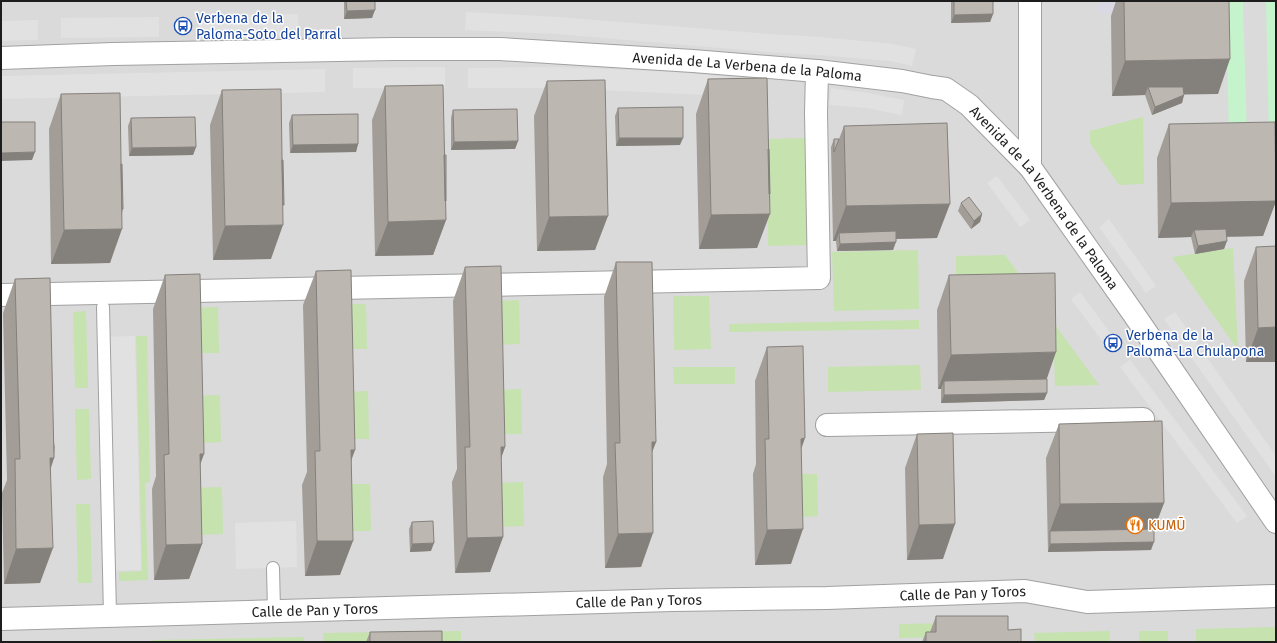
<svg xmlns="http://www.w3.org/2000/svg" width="1277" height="643" font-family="'Fira Sans',sans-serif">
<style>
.residential{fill:#dbdada}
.grass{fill:#c5e2af}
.park{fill:#c5f3cb}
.parking{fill:#e1e1e1}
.plaza{fill:#d9d8e3}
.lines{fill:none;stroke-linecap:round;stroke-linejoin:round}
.lane-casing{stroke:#a1a1a1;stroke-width:14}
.street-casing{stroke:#a1a1a1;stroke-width:24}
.lane{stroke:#fff;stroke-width:12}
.street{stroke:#fff;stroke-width:22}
.wall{fill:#a39d98}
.shaded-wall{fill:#84807c}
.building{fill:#bdb7b1;stroke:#84807c}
.labels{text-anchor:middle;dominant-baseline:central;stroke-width:3;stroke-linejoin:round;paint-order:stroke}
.transit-label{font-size:14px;fill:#164399;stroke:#fff;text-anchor:start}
.street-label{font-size:14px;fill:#1d1d1d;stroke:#fff}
.food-label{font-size:14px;fill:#c56008;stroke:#fff;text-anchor:start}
</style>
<rect width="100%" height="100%" fill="#edebe4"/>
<!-- residential -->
<path class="residential" d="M1 1H1276V642H1Z"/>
<!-- grass -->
<path class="grass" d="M1143 117 1144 184 1119 185 1090 143V131Z
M806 138 808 245 768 246 767 139Z
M1233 248 1238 350 1172 257Z
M918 250 919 309 834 311 832 252Z
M1005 255 1030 289 956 291V256Z
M673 296H709L711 349 674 350Z
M519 300 520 344 499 345 491 301Z
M341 304H366L367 349H349Z
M218 307 219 353H198L190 308Z
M86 311 88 388H75L73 312Z
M919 320V329L729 332V324Z
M1053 322 1099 385 1055 386Z
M136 336H147L150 482 145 483 148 580 119 581V572L142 571Z
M920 365 921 390 828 392V367Z
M673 367H735V384H674Z
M521 389 522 434H501L493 390Z
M368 391 369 439H352L344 392Z
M220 395 221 442 201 443 193 396Z
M75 409H89L91 479 77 480Z
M794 474H817L818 516 799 517Z
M523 482 524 526 499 527 492 483Z
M341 484H370L371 531H350Z
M222 487 223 534 199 535 190 488Z
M76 504H90L92 583H78Z
M957 623V637L899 638V624Z
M1276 627V642H1196V629Z
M461 631V642H397V632Z
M1110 631V642H1035L1034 633Z
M1139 631H1168V642H1139Z
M388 632V642H324L323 633Z
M304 637V642H150L154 640Z"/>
<!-- park -->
<path class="park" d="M1226 1H1243L1247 139 1229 140Z
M1266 1H1276V137L1269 138Z"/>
<!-- parking -->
<path class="parking" d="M466 12 558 17 769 34 821 37 893 44 916 49 912 66 890 61 819 55 768 52 557 34 465 30Z
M298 14V34L199 35V15Z
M159 17V37L61 38V18Z
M38 20V40L1 41V21Z
M445 67V88H353V68Z
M559 67 674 72 728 77 727 96 559 88H468V68Z
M325 69V92L1 99V76Z
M831 88 868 93 904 100 902 115 866 108 829 105Z
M997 176 1030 220 1020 227 987 183Z
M1109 219 1156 286 1146 293 1099 227Z
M1080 292 1111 334 1102 341 1071 299Z
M1175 312 1276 456V477L1164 319Z
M135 336 141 570 109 571 104 337Z
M1130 360 1247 516 1237 523 1120 367Z
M296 521 297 567 236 569 235 523Z"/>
<!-- plaza -->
<path class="plaza" d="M1097 1H1215L1216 11 1097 14Z"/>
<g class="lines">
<defs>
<path id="lane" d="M103 307 110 615
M273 568 274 611"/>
<g id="street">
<path id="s1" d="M1 58 113 54 393 49H500L693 61 817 71 902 81 932 87 946 89 969 105 1030 167 1133 313 1276 522"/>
<path d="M1030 167V1"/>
<path d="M1 295 819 278 816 113 817 71"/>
<path d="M827 425 1143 419"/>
<path id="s2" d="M1 619 672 600 827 598 1025 591 1087 602 1276 596"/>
</g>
</defs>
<!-- lane casing -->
<use href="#lane" class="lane-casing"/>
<!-- street casing -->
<use href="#street" class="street-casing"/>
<!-- lane -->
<use href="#lane" class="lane"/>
<!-- street -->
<use href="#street" class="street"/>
</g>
<!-- wall -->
<path class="wall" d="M344 1H375L372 18 344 19Z
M951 1H993V14L990 22 951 23Z
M1116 1H1229L1218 94H1184L1182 103 1152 115 1145 95 1112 96 1111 16Z
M708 79 768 149 770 194 757 248 699 249 696 114Z
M547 81 607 150 608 196 595 250 537 251 534 116Z
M385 86 445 203 446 220 433 255 375 256 372 120Z
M222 90 271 259 213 260 210 125Z
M61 94 121 164 123 209 110 263 51 264 49 129Z
M618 108 680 145 616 146 615 116Z
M453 110 518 141 515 149 451 150V118Z
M292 115 358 144 356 152 290 153 289 123Z
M131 118 196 147 193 155 129 156 128 126Z
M1169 124 1276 201 1263 236 1227 237 1224 249 1195 254 1191 237 1158 238 1157 158Z
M844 126 937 238 896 239 893 250 837 251 836 241H833L831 147 834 139H839Z
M961 203 982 214 980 222 971 229 958 211Z
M1256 247 1276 362H1246L1244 281Z
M616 262 655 432 656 442 652 452 653 523 641 567 605 568 603 477 607 464 604 297Z
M465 267 505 447 501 458 503 537 490 572 455 573 452 482 457 469 453 301Z
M316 271 353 351 351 461 340 575 305 576 302 485 307 472 303 305Z
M165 275 200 465 202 544 189 579 154 580 152 489 156 476 153 309Z
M949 275 1047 379V393L1044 400 941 403V389H938L937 310Z
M15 279 55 447 54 458 51 468 40 583 4 584 2 493 7 480 3 313Z
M767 347 801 450 791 564 755 565 753 474 756 464 755 381Z
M1059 424 1164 503 1154 529 1151 550 1048 552 1046 458Z
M917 434 943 559 907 560 905 468Z
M412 522 431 551 410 552 409 529Z
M936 616 1008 630 1021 642H922L926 632H930Z
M370 632 442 642H366Z"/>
<!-- shaded-wall -->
<path class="shaded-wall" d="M375 10 372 18 344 19 347 11Z
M993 14 990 22 951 23 954 15Z
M1230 59 1218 94 1151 95 1148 87 1145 95 1112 96 1125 61Z
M1184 95 1182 103 1152 115 1155 107Z
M619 138H683L680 145 616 146Z
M518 141 515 149 451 150 454 142Z
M358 144 356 152 290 153 293 145Z
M196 147 193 155 129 156 132 148Z
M35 152 32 160 1 161V153Z
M1276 201 1263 236 1196 237 1194 230 1191 237 1158 238 1171 203Z
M950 204 937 238 839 240V233L836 241H833L846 206Z
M770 214 757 248 699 249 711 215Z
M982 214 980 222 971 229 974 221Z
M608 216 595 250 537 251 549 217Z
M446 220 433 255 375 256 388 222Z
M283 225 271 259 213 260 225 226Z
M122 229 110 263 51 264 64 230Z
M1227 241 1224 249 1195 254 1198 246Z
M896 242 893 250 837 251 840 244Z
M1276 327V362H1246L1258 328Z
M1056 352 1044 387 944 381 941 389H938L951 355Z
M1047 393 1044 400 941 403 944 395Z
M805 438 793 473 801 439Z
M652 442H656L643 476Z
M501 447H505L493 481Z
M351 450H355L343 484Z
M200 454H204L192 488Z
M50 458H54L42 492Z
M1164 503 1151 537 1050 531 1060 504Z
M955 524 943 559 907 560 919 525Z
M803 529 791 564 755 565 767 530Z
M653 533 641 567 605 568 618 534Z
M503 537 490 572 455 573 467 538Z
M317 541H353L340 575 305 576Z
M1154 542 1151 550 1048 552 1050 544Z
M434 543 431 551 410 552 412 544Z
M202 544 189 579 154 580 166 545Z
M53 548 40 583 4 584 16 549Z"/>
<!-- building -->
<path class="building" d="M346 1H375V10L347 11Z
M954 1H993V14L954 15Z
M1124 1H1229L1230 59 1125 61Z
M767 78 770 214 711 215 708 79Z
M605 80 608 216 549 217 547 81Z
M443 85 446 220 388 222 385 86Z
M1148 87H1183L1184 95 1155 107Z
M281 89 283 225 225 226 222 90Z
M120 93 122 229 64 230 61 94Z
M683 107V138H619L618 108Z
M517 109 518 141 454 142 453 110Z
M358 114V144L293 145 292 115Z
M195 117 196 147 132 148 131 118Z
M1 122H35V152L1 153Z
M1275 122 1276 201 1171 203 1169 124Z
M947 123 950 204 846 206 844 126Z
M834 139H839L834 152Z
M768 149H769L770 194H769Z
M444 155H446V201H445Z
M282 160H283L284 205H283Z
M121 164H122L123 209H122Z
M969 197 982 214 974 221 961 203Z
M1226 229 1227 241 1198 246 1194 230Z
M896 231V242L840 244 839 233Z
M1276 246V327L1258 328 1256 247Z
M616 262H652L656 442H652L653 533 618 534 615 443H620Z
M501 266 505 447H501L503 537 467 538 465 447H470L465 267Z
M351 270 355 450H351L353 541H317L315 451H320L316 271Z
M1055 273 1056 352 951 355 949 275Z
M200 274 204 454H200L202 544 166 545 164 455 169 454 165 275Z
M50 278 54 458H50L53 548 16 549 15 459H20L15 279Z
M803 346 805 438 801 439 803 529 767 530 765 439H769L767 347Z
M1047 379V393L944 395V381Z
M1162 421 1164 503 1060 504 1059 424Z
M953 433 955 524 919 525 917 434Z
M433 521 434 543 412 544V522Z
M1154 529V542L1050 544V531Z
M936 616H1008V630L1021 629V642H926V632H936Z
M442 631V642H370V632Z"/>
<!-- icons -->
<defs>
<symbol id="bus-ring" viewBox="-11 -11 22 22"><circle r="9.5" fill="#fff" stroke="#1a4fb4" stroke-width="1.5"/><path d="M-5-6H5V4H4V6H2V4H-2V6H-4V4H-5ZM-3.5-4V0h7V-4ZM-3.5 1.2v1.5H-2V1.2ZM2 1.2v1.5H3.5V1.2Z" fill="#1a4fb4"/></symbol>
<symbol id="restaurant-ring" viewBox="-11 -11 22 22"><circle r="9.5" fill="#fff" stroke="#e8710a" stroke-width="1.5"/><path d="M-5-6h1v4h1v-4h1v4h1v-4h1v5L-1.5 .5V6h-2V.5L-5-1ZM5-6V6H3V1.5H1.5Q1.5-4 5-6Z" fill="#e8710a"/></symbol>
</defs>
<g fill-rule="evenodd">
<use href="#bus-ring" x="173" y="16" width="20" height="20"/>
<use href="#bus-ring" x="1103" y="333" width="20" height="20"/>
<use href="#restaurant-ring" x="1125" y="515" width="20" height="20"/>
</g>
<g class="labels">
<!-- transit labels -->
<g class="transit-label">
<text x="196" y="18">Verbena de la<tspan x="196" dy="16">Paloma-Soto del Parral</tspan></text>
<text x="1126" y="335">Verbena de la<tspan x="1126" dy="16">Paloma-La Chulapona</tspan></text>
</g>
<!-- street labels -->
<g class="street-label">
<text stroke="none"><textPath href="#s1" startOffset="747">Avenida de La Verbena de la Paloma</textPath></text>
<text stroke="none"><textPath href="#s1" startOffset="1095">Avenida de La Verbena de la Paloma</textPath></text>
<text stroke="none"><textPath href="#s2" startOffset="962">Calle de Pan y Toros</textPath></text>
<text stroke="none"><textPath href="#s2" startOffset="638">Calle de Pan y Toros</textPath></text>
<text stroke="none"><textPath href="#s2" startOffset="314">Calle de Pan y Toros</textPath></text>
</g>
<!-- food labels -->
<g class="food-label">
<text x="1148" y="525">KUMŪ</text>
</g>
</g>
<!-- border -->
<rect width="1277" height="643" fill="none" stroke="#1d1d1d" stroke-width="4"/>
</svg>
